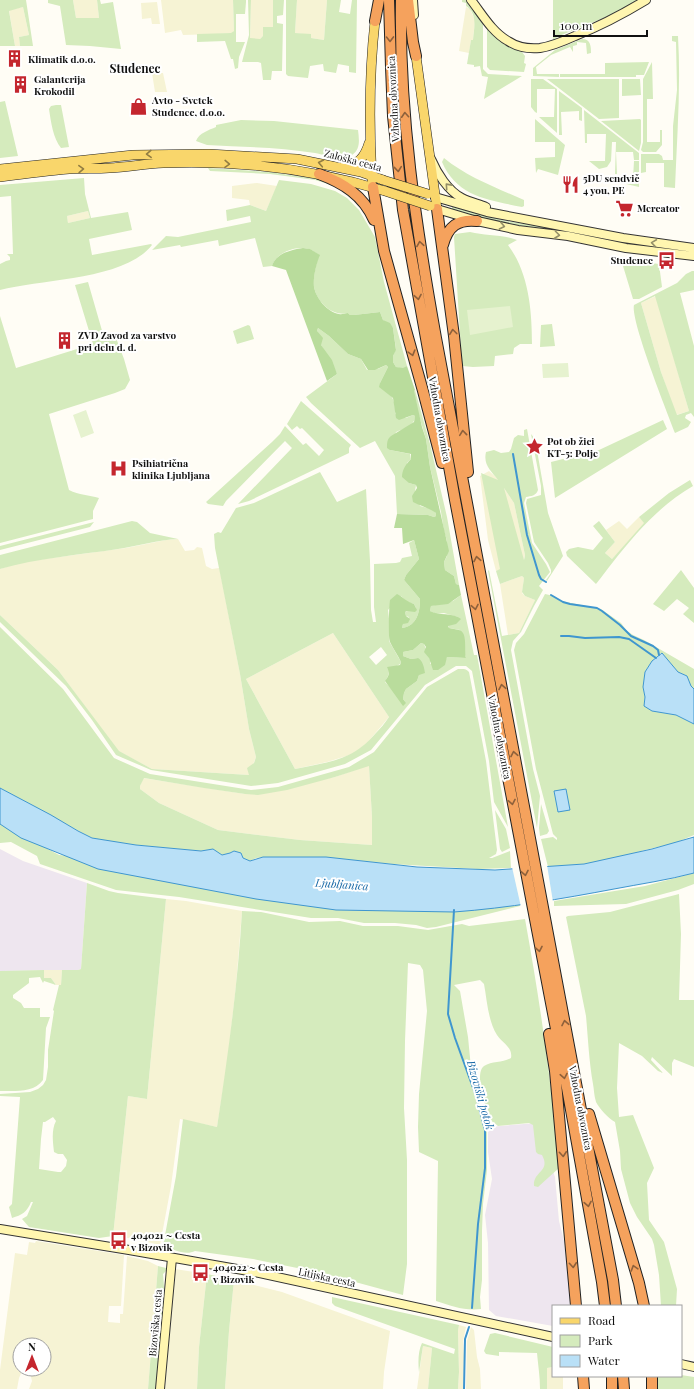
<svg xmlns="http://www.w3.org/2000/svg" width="694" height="1389" font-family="'Playfair Display',serif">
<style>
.industrial{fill:#eee6ef}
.farmland{fill:#f6f3d4}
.green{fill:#d5ebbd;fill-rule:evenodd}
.forest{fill:#b9dc9c}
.pitch{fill:#e6f2cf}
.water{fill:#b9e0f7;stroke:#3f96cf}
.pier{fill:#fffdf5}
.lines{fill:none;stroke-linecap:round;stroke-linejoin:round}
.stream{stroke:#3f96cf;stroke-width:2}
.secondary-casing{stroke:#333;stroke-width:10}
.primary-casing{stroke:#222;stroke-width:10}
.highway-casing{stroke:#222;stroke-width:12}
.secondary{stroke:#fff6b0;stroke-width:8}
.primary{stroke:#f9d66b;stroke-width:9}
.highway{stroke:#f5a25d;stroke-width:10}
.primary-bridge-casing{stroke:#222;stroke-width:10;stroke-linecap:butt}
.primary-bridge{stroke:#f9d66b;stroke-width:9}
.oneway{stroke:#8e613b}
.oneway2{stroke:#917d42}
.oneway3{stroke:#948f68}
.labels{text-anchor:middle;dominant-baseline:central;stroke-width:4;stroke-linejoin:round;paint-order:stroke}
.poi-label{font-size:10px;font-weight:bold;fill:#111;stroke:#fff;text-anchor:start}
.street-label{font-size:10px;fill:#111;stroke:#fff}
.water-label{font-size:11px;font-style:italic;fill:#1768a6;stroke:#fff}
.quarter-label{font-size:12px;font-weight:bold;fill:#111;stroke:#fff}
</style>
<rect width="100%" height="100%" fill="#fffdf5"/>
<!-- industrial -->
<path class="industrial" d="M0 849 23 861 87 883 81 969 78 970 0 971Z
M537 1123 555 1177 559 1221 564 1241 569 1288 570 1306H553V1326L496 1316 489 1310 488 1243 485 1215 492 1179 488 1152V1127Z"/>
<!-- farmland -->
<path class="farmland" d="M73 0H97L99 18H76Z
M161 0H233L234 31 232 33 218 34 183 35 181 30 165 33Z
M251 0H273V27L260 39H250Z
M297 0H327L324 40 311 38V35L295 33Z
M157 2 160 24H152L151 18 142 19 141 3Z
M23 7 29 35 19 37 20 46H15L9 10Z
M466 7 470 9 475 20 473 40H471L469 53 459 51Z
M152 73H163L167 92H155Z
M257 183 277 186 266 211 250 205 249 200 232 198V186Z
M88 211 90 218 68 223 67 216Z
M656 296 689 411 676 415 661 372 641 303Z
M489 471 498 479 514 503 525 555 522 564 496 571 488 540 480 476Z
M639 517 645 523 612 559 605 553 615 542 606 530 619 521 627 529Z
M178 539 185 551 194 550 197 547 202 548 206 566 212 569 219 568 220 571 240 674 249 729 256 757 249 775 152 769 118 751 58 670 0 615V569L22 562 126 548 166 540Z
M522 576 524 578 522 593 525 596 535 600 519 633 508 635 500 584Z
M333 633 389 717 367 743 353 754 327 762 295 769 246 679Z
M369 765 372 817V845L300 840 218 830 159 803 140 789V786L143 778 245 794 335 777Z
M166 899 186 901 242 911 236 985 228 1058 217 1127 180 1119 171 1186 160 1245 135 1239 113 1236 128 1096 147 1099Z
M44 970H62L61 985H56L51 978H43Z
M36 1241 124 1255 121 1306H109L108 1322 120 1323V1314H123L127 1256 148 1261 158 1266 148 1389H29L32 1381 29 1369H44V1345H20V1369H23L19 1378 17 1389H0V1370L15 1253 27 1255 29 1242 35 1243Z
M175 1269 207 1274 199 1347 197 1389H165Z
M234 1280 282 1292 390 1331 384 1372 383 1389H225L229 1331Z
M459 1325 466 1327 463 1341 464 1356 463 1389H458L459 1372 458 1331Z
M471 1327 474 1330 477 1357 480 1369 481 1389H466L467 1341Z
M423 1346 432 1348 428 1389H417Z
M553 1367V1376H563V1389H547V1368Z"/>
<!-- green -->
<path class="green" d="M0 0H26L33 46H20L19 37 29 35 23 7 9 11 15 46H0Z
M48 0H73L76 18H99L97 0H100L101 4 113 2 121 49 90 46 66 45 60 6 48 3Z
M233 0H246V2L245 14H236V42H245L239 57 238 68 235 69 233 59H231L225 41 197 42V34L231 33 234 31Z
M248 0H251L250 38 260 39 263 36V27H273V0H284L283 15 277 16V23L283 24 282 71H272L271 80H263L261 63 258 62H242L249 35Z
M286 0H297L295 33 311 34V38L324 40 327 0H341L339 12 350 14 352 0H357L356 73 349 72V66L338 64 336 73 324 71 323 64 310 66 308 78 288 76 286 74Z
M462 0H466L483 24V69L488 74 522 76 484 99 488 77 482 76 480 66 474 67V65L467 64 471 40H473C474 28 478 14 466 6V3L462 2Z
M553 0H637L616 13 559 36 553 40Z
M487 29 504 44 522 52 525 56 524 63 526 64 524 72 490 70 487 67Z
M672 36H678C681 87 677 137 675 188L664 187V163H646V172L641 173V154H659L662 156 663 160H673V126L677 90 676 42 672 41Z
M582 39C591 39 591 47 591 53L587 54 586 43 577 42V45L573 46V52L570 47 551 55 536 67 537 74H559V77L533 76V68L555 50Z
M649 62 644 75H636V77H560V74H605V63Z
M652 62 653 99H647V142H660V130H662V145L656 152H643L641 150 643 142V79Z
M531 79H543L557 89V133L539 117H554L555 89H537V113L535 112 531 107Z
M547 79H619V118L599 119Z
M622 79H640L641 95 622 96Z
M559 91 582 108V121L579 120V111L561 112 562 135H559Z
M5 101 18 156 0 158V102Z
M56 105H61L69 147 61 148C53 138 51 122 49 109L51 106Z
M584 110 639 153V160H634L633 152H616L617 174H615L616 142H612L611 161 607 167 599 169 589 161H605L606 134H587V143H585Z
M535 119 565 145 558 175 538 169 536 173 535 158 555 157V142H535Z
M640 119 641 120V143L639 151 601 121Z
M241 120 274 121 358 130C359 139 361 149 352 155 344 160 324 155 315 153 279 147 243 147 207 145L196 141C199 133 209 130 216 127V125Z
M444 158C467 177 497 188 524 200V206L522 207C489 200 457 197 442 162Z
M634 161H639V187L622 183 616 178H633Z
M208 168 270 172 324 180 343 187 358 200H356L338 187 315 180 270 174 210 171Z
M84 178 85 194 91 218 128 212 132 230 89 239 92 255 151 244 152 245C125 280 42 279 0 290V264L6 261 10 260V257L7 254H13L11 196 0 197V185ZM88 211 90 218 68 223 67 216Z
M279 180 311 184 335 191 347 198 359 210 375 237 384 282 407 366 403 369 396 367 393 362V356L396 349 393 328 383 320 380 312 354 315H350L348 313C332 317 317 302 314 287 313 278 316 264 319 255 316 253 312 250 309 249 295 245 276 253 272 266L263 267 255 238 219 246 218 240 181 247 180 245 152 250 166 236 178 237 251 222 250 216 227 221 226 210 250 205 266 211Z
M452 206 505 221 550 227 586 235 541 228 505 224 452 211Z
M470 232C485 236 502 234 517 240L508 245C529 273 532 311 532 344H520L514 348 513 354 495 356 494 366 473 367 462 366 454 237 455 234Z
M630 260 659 264 662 287 639 299H633L623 266 625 262Z
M692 271H694V290L680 293 694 346V417L691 413 686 415 685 418 691 422 688 427 675 433C668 414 630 320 634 305L677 283 686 274ZM655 296 689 411 677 415 661 372 641 303Z
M88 282 105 341 116 338 124 359 130 380 125 389 115 393 49 414 69 490C79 495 89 495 99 498L93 511V519L0 543V316L16 368 93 344 75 285Z
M552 324 555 346 540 347 541 325Z
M248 325 250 326 254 339 237 344 233 331Z
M318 328 329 336 348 354 361 359 367 370 378 369 386 365 388 367 380 383C390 394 396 398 395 414L406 418 413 415 415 416C415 426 403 429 396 432L390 450 410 454 411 459 407 463 409 483 416 485 415 491 420 506 431 509 436 513V516L434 517 428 515 397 514 395 476 375 441 360 448 311 403 306 397 337 374 321 345 317 331Z
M415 390 430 444 447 517 459 585 456 584 454 576 445 570 444 562 447 556V541L444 531 441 512 430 467 426 439 414 399V391Z
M301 401 351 445 349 448V453L249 501 238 504 292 448 285 441 226 501 223 506 208 504 206 502 272 442 280 434 285 426 303 445 306 443 319 456 324 450 302 428 300 429 297 426 292 430 287 424Z
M663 420 667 429 555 498 551 462 599 450Z
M527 429 538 490C536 496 531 496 526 497L524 503 532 543 546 564 550 572 539 586 543 590 534 606 521 632 513 641 511 650 533 769 540 796 537 828 488 571 489 570 502 636 519 633 535 600 525 596 522 592 524 578 522 576 500 584 496 571 500 569 481 473 498 480C491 471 483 465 486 452L494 450 501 453 509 452 511 449 514 438 518 435 524 436V430ZM504 488 514 503 525 555 524 560Z
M531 434 535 439 548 513 563 556 547 581 546 580 551 573V570L548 563 534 542 526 503 527 499 541 495V486Z
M320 472 337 502 366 489 370 561 371 610 373 622H376L374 607V564L396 563 400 562 402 558 412 556 409 543 414 540 419 559 406 575 404 580 420 599C420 612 417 626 402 628L403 624 409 617 406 616 405 612 416 608 414 604 407 602 401 596 388 610 390 627 389 641 401 662 400 664 389 671 388 676 385 682 406 703 403 699 404 693 406 689 417 681 419 675 418 658 411 659 403 656 402 653 403 652 413 650 421 643 424 644 430 660V664L445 661 447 657 466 658 464 651 465 644 460 630 449 628 448 625 451 624 458 617 444 613 436 614 430 611 431 606 453 601 461 595 474 655H477L508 827 494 802 489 761 472 671 466 666H456L425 685 371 750 345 764 278 783 251 786 151 770 116 755 92 720 66 686 0 622V615L58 670 119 751 152 769 249 775 247 768 254 763 256 757 249 729 240 674 215 548 214 534 218 532 221 533 236 508 254 503ZM333 633 389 717C385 723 380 729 375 734 352 761 328 762 295 769L246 679ZM381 647 387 655 376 665 369 657Z
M690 480 693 486C660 505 636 533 613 562 607 569 602 577 596 584L567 556 566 552 569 549 578 547 593 550 603 538 593 526 599 521 615 542 605 553 612 559 644 523 639 517 669 493Z
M132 521 137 522 150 533 178 539C158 540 138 546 118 549 79 555 38 558 0 569V555Z
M94 522 90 527 0 550V546Z
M681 570 694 588V623L683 614 689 608 677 599 664 611 653 604Z
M545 594 554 596 561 601 601 609 621 623 627 631 633 635 644 640 694 669V689L691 686 687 676 678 672 661 653 652 661 645 672 643 687 645 697 644 703 652 711 676 715 694 724V835L675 843 645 850 608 860 594 863 548 867 541 839 553 837 557 840V838L553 834 536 769 514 650 516 643 524 634Z
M0 627 63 689 114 758 150 774 251 790 278 787 349 767 374 752 427 687 458 669C462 669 466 668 469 672L486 761 497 850 496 854 489 858H492L510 851 511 868 478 869 392 864 323 857H265L256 858 250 861 243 858 241 853 234 851 230 853 222 855 213 849 201 851 136 845 108 841 92 838 84 834 0 788ZM369 766 372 817V845L300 840 218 830 159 803 140 789V786L144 778 204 788 245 794 258 795 287 790 335 777Z
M541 804 549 831 547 834 540 836 539 828Z
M495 810 506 829 510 848 502 852 500 849Z
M0 823 59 855 520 904V906L436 927 427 928 416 925 395 923H364L338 918H311L179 897 116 890 40 864 37 856 11 842 0 843Z
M694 873V884L678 890 626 904 554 906V901L645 886Z
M87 883 109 891 118 893 166 899 147 1099 128 1096 113 1236 99 1238 29 1227 22 1219 27 1216 33 1202H31C27 1212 22 1215 12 1218L9 1207 12 1204 20 1097 0 1096V1094L30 1092 38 1089 43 1085 46 1080 48 1067V1050L54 1011 53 1010 59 985H61L62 970H78L81 969ZM53 1117 56 1121C51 1130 53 1143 54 1152L58 1154H63L67 1160 66 1166 61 1172H58L39 1169 41 1139 43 1122H45Z
M679 894 681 934 679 1000H694V1067L674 1059 672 1063V1076L652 1057 651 1060 663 1073 658 1071 642 1056 619 1043 617 1088 619 1117 633 1115 654 1168 647 1183 649 1220 664 1242 677 1289 676 1306H661L659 1275 654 1245 652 1239 637 1217 630 1203 621 1169 620 1151 615 1122C609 1119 599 1108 596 1102 594 1096 594 1089 593 1084 589 1061 588 1038 586 1016L566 917 568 916 610 912Z
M242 911 261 912 309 922 340 921 363 926H398L428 930 462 924 469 926 525 919C540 1002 552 1084 559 1168L538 1187 534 1186C533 1171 551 1172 542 1155L538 1154 536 1152 533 1125 529 1123 498 1126C496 1124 492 1122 491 1120 485 1112 474 1073 484 1066 492 1061 503 1063 511 1058 513 1047 502 1043 497 1035 488 1021 487 1000 484 984L480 980 454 985 460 991 468 1037 471 1068 487 1129V1170L483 1204 482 1231V1280L480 1297 481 1309C465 1311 451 1306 436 1301L438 1161 419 1152 418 1127 419 1094 427 1011 423 970 420 965 408 963 405 1041 404 1108 407 1160V1264L403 1295 322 1273 253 1259 195 1251C185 1256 173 1249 163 1246L176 1176 183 1119 217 1127C228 1055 238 983 242 911Z
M44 970V978H51L56 985 44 981 43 983 40 977 29 978V983L13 995V998L21 1003 24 1008H40V1017H50L46 1028 43 1080C34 1093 14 1091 0 1091V971Z
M158 1266 166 1268V1271L163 1274 164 1287 156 1389H148Z
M207 1274 234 1280 229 1331 225 1389H197L199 1347Z
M332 1297 459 1325 458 1331 459 1372 458 1389H428L432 1348 423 1346 419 1372C418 1363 418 1351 422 1343L454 1354 455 1349 335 1306 332 1303Z
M495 1333 553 1347V1367L547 1368V1389H540C540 1376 538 1365 537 1353L499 1352V1356L486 1354 484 1351 490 1334Z
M681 1375 694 1377V1389H658V1376H681Z"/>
<!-- forest -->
<path class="forest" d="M303 248 310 249 320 255C316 264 313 278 314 287 316 298 327 312 339 314 342 315 345 313 348 313L350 315H354L380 312 383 320 390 323 393 328 396 350 393 356V362L396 367 403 368 407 366 415 390 414 391 422 427 426 439 430 467 449 551 444 562 445 570 454 576 456 584 459 585 461 595 448 604 431 606 430 611C439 616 452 612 461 619L456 624 448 626 449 628C452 629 456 629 459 630 468 632 464 650 466 658L447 657 445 665 438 670H433L429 658 424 652 426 647 424 644 421 643 413 650 403 652V656L411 659 418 658C423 661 424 667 425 673L419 675 417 681 406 689 404 693 403 699 406 703 403 706 385 681C389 676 390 673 387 667L400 665 401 662C398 655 393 649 390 642 388 638 389 606 390 600L397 594C403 597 407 602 414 604L417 610 415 612 407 611 405 612 406 616 410 619 408 623 403 624 402 628C417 626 420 612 420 599L404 580 406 575 419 559 414 540 403 544 402 528H394L397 514 428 515 434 517 436 516V513C429 508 421 506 413 502L412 496 417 488 416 485 409 483 402 477C402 470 406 464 411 459V454L390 450 387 448C387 443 387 439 391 436L414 422 415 416 413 415 399 420 396 418 393 398 379 387 380 383 388 367 386 365 375 370H368L361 359 348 354 329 336 318 328 317 331 323 338 321 345 332 360 337 374 327 381 286 270 272 266C276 253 291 250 303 248Z"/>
<!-- pitch -->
<path class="pitch" d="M510 306 513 327 470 335 467 310Z
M568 363 569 377 543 378 542 364Z
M86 410 94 433 81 438 73 415Z"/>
<!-- water -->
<path class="water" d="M662 653 678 672 687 676 691 686 694 689V724L676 715 652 711 644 706 645 697 643 687 645 672 652 661Z
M0 788 51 815 78 831 92 838 136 845 201 851 213 849 222 855 230 853 234 851 241 853 243 858 250 861 263 857H326L417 867 495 870 584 864 652 849 694 837V873C668 880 640 884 614 889 561 899 508 908 454 912L336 910 256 899 98 869 21 838 0 824Z
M566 789 570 810 558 812 554 791Z"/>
<!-- pier -->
<path class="pier" d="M547 865 553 902 521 907 512 867Z"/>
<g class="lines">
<!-- stream -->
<path class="stream" d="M513 454 527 535 539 575 541 579 546 582
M551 595 563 602 570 604 597 608 602 611 620 625 631 636 653 646 658 650 659 655
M561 636H569L585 638 619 637 629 639 656 658
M454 910 448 1014 455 1038 476 1096 485 1130V1168L478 1224 472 1308
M464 1389 465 1339 469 1327"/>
<defs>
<path id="secondary" d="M413 0 414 15
M471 0C482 14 492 32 508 41 517 47 529 49 540 48 553 46 564 41 575 36 600 26 623 14 646 0
M431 159C437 173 448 191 462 198 470 202 479 204 486 207
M435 197 487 212 623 238 694 248
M437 209 477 221 518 230 568 236 626 248 694 256
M0 1229 129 1250 254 1272 553 1337
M681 1364 694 1367
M160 1389 172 1258"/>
<path id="primary" d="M416 56 437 209
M343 167C358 165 365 157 369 143
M0 169 133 155 209 154 297 159 361 172 383 180
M0 177C23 174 46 171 69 169 82 168 96 169 109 168 127 167 145 164 163 163 238 160 313 169 385 191
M372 180C369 126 369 74 375 21"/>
<path id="highway" d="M389 0 391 67 393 116 403 210 455 500 564 1071 602 1282 605 1306
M401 0C399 114 416 226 436 338L613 1280 616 1306
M408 0 413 42 416 56
M375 21 379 0
M319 174C343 183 363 195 374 220
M373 187 384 251 423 391 442 463
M437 209 454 336 468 472
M443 245C448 226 458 219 477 221
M549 1034 555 1071 576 1306
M589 1114 639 1283 644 1306
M583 1376 584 1389
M612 1376V1389
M623 1376 624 1389
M652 1376V1389"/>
</defs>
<!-- secondary casing -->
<use href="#secondary" class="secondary-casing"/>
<!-- primary casing -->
<use href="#primary" class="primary-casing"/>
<!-- highway casing -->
<use href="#highway" class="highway-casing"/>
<!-- secondary -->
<use href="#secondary" class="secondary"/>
<!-- primary -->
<use href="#primary" class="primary"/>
<!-- highway -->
<use href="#highway" class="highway"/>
<defs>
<path id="primary-bridge" d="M383 180 428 194
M385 191 430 206"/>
</defs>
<!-- primary-bridge casing -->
<use href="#primary-bridge" class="primary-bridge-casing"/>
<!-- primary-bridge -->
<use href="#primary-bridge" class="primary-bridge"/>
</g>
<!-- one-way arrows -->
<defs><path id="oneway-chevron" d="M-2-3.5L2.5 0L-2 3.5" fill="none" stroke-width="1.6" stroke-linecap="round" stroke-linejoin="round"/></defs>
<g class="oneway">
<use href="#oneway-chevron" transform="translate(390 39) rotate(89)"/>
<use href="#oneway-chevron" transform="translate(405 115) rotate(-94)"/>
<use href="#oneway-chevron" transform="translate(398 169) rotate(84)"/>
<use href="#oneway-chevron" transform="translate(420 244) rotate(-99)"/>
<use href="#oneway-chevron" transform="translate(418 297) rotate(80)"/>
<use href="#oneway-chevron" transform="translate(453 332) rotate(-97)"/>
<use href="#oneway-chevron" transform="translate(412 353) rotate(74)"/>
<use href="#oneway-chevron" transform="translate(463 433) rotate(-96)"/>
<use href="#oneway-chevron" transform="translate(477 559) rotate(-101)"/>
<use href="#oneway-chevron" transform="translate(475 607) rotate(79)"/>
<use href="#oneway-chevron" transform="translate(502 687) rotate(-101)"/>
<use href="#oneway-chevron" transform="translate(514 754) rotate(-101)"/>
<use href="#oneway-chevron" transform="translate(512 802) rotate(79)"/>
<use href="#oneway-chevron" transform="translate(525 873) rotate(79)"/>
<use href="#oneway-chevron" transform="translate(539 949) rotate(79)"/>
<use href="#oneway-chevron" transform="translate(565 1023) rotate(-101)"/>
<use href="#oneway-chevron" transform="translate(564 1076) rotate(79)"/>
<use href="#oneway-chevron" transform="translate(563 1154) rotate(85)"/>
<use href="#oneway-chevron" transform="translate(588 1204) rotate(80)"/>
<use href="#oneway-chevron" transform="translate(573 1265) rotate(85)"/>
<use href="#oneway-chevron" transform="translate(634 1268) rotate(-107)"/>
</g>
<g class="oneway2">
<use href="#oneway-chevron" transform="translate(149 154) rotate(178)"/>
<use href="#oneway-chevron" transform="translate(321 163) rotate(-169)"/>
<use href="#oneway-chevron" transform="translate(227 164) rotate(2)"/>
<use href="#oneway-chevron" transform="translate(81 169) rotate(-2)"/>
</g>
<g class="oneway3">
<use href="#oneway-chevron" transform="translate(448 186) rotate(-132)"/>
<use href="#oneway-chevron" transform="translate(502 226) rotate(11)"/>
<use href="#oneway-chevron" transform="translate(557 235) rotate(7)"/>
<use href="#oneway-chevron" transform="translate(654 243) rotate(-172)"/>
</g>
<!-- icons -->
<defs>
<symbol id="building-bare" viewBox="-9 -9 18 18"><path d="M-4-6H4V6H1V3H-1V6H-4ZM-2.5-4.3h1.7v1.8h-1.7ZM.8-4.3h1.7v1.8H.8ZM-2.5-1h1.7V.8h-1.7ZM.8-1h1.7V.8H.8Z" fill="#c4262e" stroke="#fff" stroke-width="2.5" paint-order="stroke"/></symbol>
<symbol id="shop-bare" viewBox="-9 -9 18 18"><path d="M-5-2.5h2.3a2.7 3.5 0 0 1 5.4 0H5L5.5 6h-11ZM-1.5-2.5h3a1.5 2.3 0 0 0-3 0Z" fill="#c4262e" stroke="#fff" stroke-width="2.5" paint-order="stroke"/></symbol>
<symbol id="restaurant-bare" viewBox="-9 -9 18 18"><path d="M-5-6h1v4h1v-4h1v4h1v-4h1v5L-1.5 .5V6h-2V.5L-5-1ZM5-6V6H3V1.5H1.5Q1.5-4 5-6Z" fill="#c4262e" stroke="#fff" stroke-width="2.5" paint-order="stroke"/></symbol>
<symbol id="supermarket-bare" viewBox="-9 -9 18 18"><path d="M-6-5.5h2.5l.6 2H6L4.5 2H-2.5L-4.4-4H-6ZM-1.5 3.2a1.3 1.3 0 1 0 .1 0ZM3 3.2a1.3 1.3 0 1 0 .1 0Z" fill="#c4262e" stroke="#fff" stroke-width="2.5" paint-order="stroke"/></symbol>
<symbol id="bus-bare" viewBox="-9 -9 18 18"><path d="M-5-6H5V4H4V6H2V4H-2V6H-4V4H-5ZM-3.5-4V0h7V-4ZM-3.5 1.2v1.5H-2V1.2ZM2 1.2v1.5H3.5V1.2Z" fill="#c4262e" stroke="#fff" stroke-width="2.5" paint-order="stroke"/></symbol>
<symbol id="sight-bare" viewBox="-9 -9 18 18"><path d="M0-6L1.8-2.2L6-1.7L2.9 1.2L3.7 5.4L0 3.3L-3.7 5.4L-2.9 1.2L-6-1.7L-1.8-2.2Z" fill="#c4262e" stroke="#fff" stroke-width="2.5" paint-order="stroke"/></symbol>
<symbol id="hospital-bare" viewBox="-9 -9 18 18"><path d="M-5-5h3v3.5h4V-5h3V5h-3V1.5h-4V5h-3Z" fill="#c4262e" stroke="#fff" stroke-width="2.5" paint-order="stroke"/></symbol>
</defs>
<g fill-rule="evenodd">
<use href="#building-bare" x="2" y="46" width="25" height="25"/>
<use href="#building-bare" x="8" y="72" width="25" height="25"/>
<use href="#shop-bare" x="126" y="94" width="25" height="25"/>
<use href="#restaurant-bare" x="558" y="172" width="25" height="25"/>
<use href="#supermarket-bare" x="612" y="196" width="25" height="25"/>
<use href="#bus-bare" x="654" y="248" width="25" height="25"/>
<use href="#building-bare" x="52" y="328" width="25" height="25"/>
<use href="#sight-bare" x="522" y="434" width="25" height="25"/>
<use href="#hospital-bare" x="106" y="456" width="25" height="25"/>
<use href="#bus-bare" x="106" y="1228" width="25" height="25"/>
<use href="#bus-bare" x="188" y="1260" width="25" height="25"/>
</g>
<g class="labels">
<!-- poi labels -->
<g class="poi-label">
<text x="28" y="59">Klimatik d.o.o.</text>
<text x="34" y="79">Galanterija<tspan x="34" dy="12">Krokodil</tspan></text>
<text x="152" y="100">Avto - Svetek<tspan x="152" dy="12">Studenec, d.o.o.</tspan></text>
<text x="583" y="178">5DU sendvič<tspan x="583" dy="12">4 you, PE</tspan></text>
<text x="637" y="208">Mercator</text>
<text x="653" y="260" text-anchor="end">Studenec</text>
<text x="78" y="335">ZVD Zavod za varstvo<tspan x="78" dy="12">pri delu d. d.</tspan></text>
<text x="547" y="441">Pot ob žici<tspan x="547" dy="12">KT-5: Polje</tspan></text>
<text x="132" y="463">Psihiatrična<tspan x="132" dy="12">klinika Ljubljana</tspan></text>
<text x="131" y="1235">404021 ~ Cesta<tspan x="131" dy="12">v Bizovik</tspan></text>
<text x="213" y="1267">404022 ~ Cesta<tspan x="213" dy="12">v Bizovik</tspan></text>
</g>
<!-- street labels -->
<g class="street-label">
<text transform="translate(393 99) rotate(-93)">Vzhodna obvoznica</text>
<text transform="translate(353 160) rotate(15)">Zaloška cesta</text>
<text transform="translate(440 419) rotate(80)">Vzhodna obvoznica</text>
<text transform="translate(500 737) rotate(79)">Vzhodna obvoznica</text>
<text transform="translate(581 1108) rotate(79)">Vzhodna obvoznica</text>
<text transform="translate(327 1277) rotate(12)">Litijska cesta</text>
<text transform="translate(155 1323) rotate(-85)">Bizoviška cesta</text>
</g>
<!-- water labels -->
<g class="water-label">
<text transform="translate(342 884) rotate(4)">Ljubljanica</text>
<text transform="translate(481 1095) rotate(74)">Bizoviški potok</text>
</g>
<!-- quarter labels -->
<g class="quarter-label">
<text x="135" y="68">Studenec</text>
</g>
</g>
<!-- legend -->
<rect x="552" y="1305" width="130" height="72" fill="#ffffff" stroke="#a0a0a0"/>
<rect x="560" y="1318" width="20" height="6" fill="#f9d66b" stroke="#a0a0a0"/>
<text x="588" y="1325" font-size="12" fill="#111111">Road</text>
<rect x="560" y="1335" width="20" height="12" fill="#d5ebbd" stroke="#a0a0a0"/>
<text x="588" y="1345" font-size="12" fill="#111111">Park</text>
<rect x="560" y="1355" width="20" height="12" fill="#b9e0f7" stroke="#a0a0a0"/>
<text x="588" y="1365" font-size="12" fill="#111111">Water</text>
<!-- north arrow -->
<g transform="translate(32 1357)"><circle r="19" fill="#ffffff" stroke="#a0a0a0"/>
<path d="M0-3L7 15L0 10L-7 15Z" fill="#c4262e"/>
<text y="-6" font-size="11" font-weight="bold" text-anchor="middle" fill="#111111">N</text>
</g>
<!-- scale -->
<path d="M554 30v6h93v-6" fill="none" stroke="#111111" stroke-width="2"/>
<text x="560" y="30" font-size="12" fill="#111111" stroke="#ffffff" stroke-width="3" paint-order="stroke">100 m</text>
</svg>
